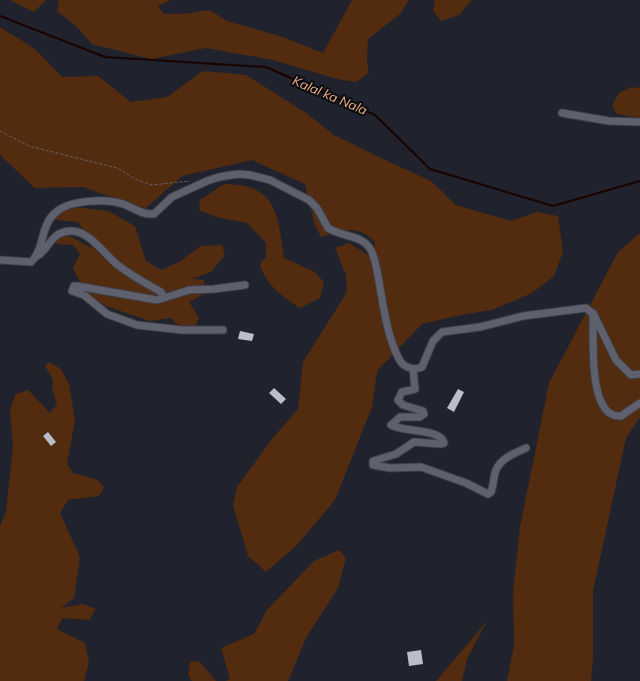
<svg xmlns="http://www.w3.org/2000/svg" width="640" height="681" font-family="Mulish,sans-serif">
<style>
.green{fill:#532b0f}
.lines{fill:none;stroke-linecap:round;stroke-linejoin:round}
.stream{stroke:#190300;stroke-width:2}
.building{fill:#babecb}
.minor-casing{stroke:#3d3f47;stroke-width:9}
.path{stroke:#63656e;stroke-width:1;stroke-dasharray:3 2;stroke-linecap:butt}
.minor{stroke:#5e616d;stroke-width:7}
.labels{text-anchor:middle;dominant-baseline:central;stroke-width:4;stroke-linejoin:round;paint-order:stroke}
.water-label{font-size:13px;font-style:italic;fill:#f4b188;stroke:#0b0d11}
</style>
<rect width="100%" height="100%" fill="#20232d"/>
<!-- green -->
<path class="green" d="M10 0H46L34 12Z
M59 0H171L158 6 164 14H183L210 10 227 21 280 36 323 53 352 0H409L400 14 368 39 367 62 369 73 356 82 337 79 273 60 206 48 151 59 92 44 76 26 57 11Z
M435 0H472L459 15 441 21 433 11Z
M0 27 35 49 62 77 98 76 131 102 167 97 203 71 246 75 306 113 334 135 383 159 431 181 456 205 511 221 537 212 558 216 563 252 554 276 532 293 492 310 461 315 422 324 377 371 372 407 335 500 296 546 266 572 248 556 233 505 237 487 272 439 298 409 303 362 347 292 346 275 335 248 349 243 368 255 375 250V242C357 224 344 230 321 237L315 225 305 184 252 160 182 176 146 208 129 204 84 187 35 188 0 155Z
M631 87 640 88V118L617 114 612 106 619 93Z
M224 184C277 184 278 215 284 258L315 272 324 282 320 298 300 308C284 298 264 283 260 264L266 257V243L247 223 216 217 199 210 200 200Z
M73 207 108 211 135 226 146 261 161 270 179 262 201 246 222 245 225 255 211 272 192 279 204 280V294L189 302 199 318 193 330 184 331 171 318 150 321 106 306 85 292 73 268 80 254 73 245 56 244V238L68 235 91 248V240L78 222 56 220 57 214Z
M640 233V417L626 438 593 591V660L591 681H507L514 645 513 592 520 527 549 383 618 252Z
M49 362 61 369 69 384 75 420 67 464 73 473 98 480 104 488 99 496 68 500 60 513 80 557 74 598 61 608 83 604 96 609 89 620 62 618 57 629 85 643 89 662 84 681H0V526L6 512 13 446 10 410 16 394 28 390 50 413 57 404 52 387 53 380 45 366Z
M339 550 346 558 338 588 306 638 288 681H226L230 679 221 648 254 634 267 610 314 561Z
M487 621 467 659 462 681H436Z
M199 661 216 681H192L188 676 190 662Z"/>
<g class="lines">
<!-- stream -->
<path class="stream" d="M0 16 105 57 266 67 375 115 430 169 553 206 640 181"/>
</g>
<!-- building -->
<path class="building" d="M240 331 254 334 252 341 238 339Z
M274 388 286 399 281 404 269 393Z
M458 389 464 392 454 412 447 408Z
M48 432 56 442 51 446 43 436Z
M421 650 423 664 409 666 407 652Z"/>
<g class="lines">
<defs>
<path id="minor" d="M562 113 609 121 640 122
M37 256C47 251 50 237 61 233 86 223 103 254 119 266 132 276 147 284 161 292L164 298 157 300 77 286H74L72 291 84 295 107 314 137 325 182 330H223
M0 260 31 262C45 249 40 226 55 213 68 200 106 198 123 204 134 208 142 215 154 214L172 197 207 181 219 177 238 174 250 175 270 180 309 200 317 208 328 228C340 236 360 235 369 247 375 255 376 266 378 276 383 302 386 334 399 359 403 367 413 371 422 367L433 341 442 332 480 327 523 316 586 308 591 312 593 316C594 336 587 419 621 416L640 403
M164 298 189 290 214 289 245 285
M593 313 616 360 631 375 640 374
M413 369 415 389 402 392 398 400 403 405 423 411 424 414 420 417H400L391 425C400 432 441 428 444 443L441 444 414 442 396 454 373 461V465L390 468 421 467 466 483 488 494 491 492C494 485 493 477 496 470 501 458 515 453 526 448"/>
</defs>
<!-- minor casing -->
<use href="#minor" class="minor-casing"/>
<!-- path -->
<path class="path" d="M0 131 29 146 117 168 135 179 152 185 190 181"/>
<!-- minor -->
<use href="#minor" class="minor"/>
</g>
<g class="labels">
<!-- water labels -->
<g class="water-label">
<text transform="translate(330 95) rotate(23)">Kalal ka Nala</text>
</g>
</g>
</svg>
